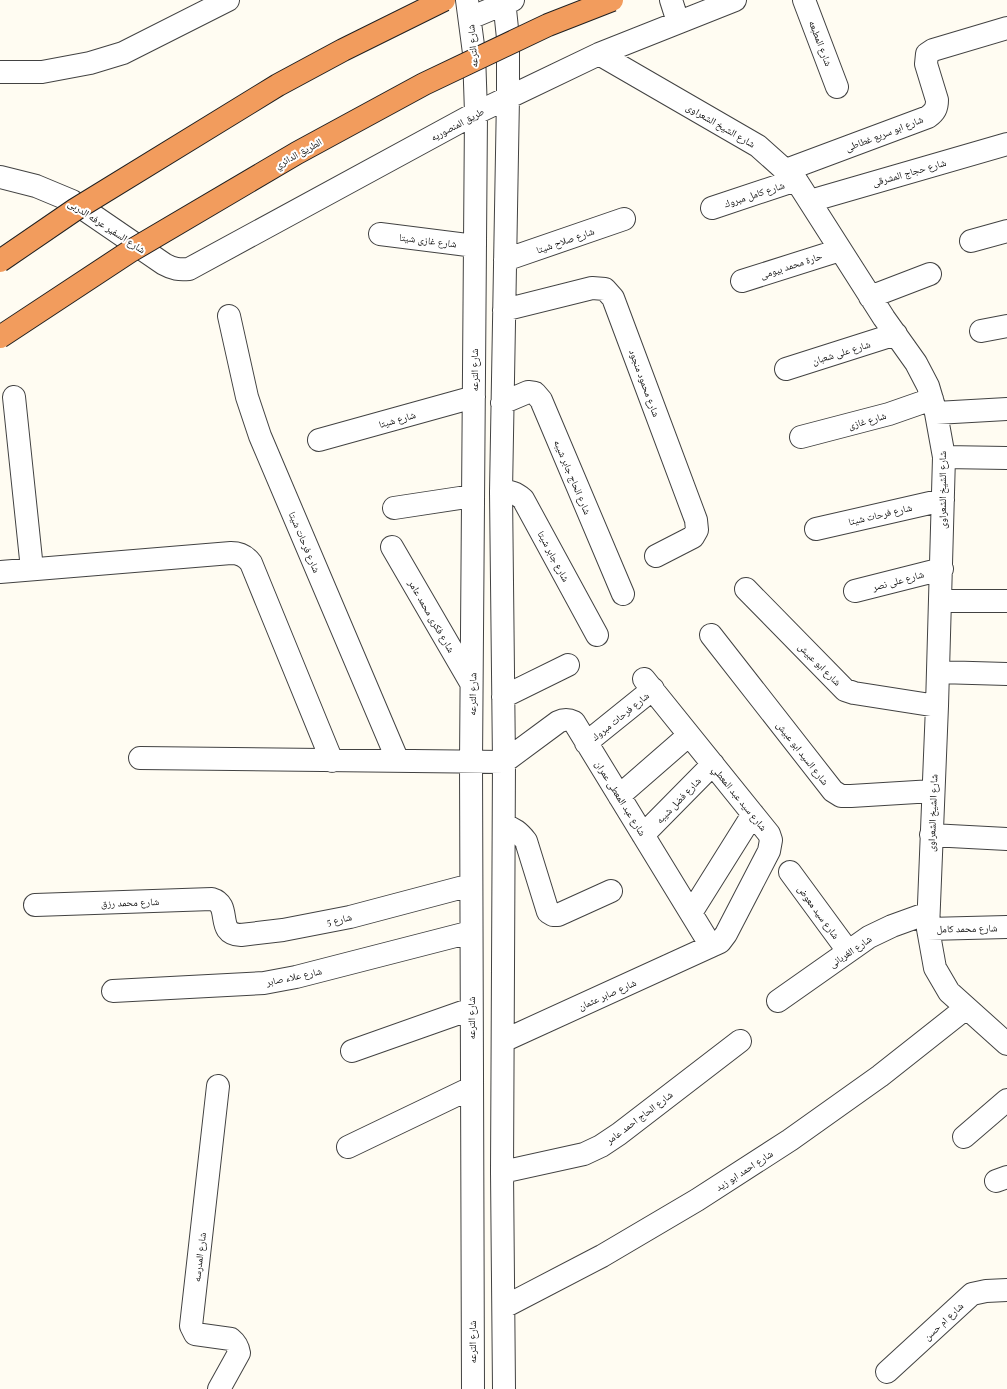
<svg xmlns="http://www.w3.org/2000/svg" width="1007" height="1389" font-family="'Playfair Display','Noto Naskh Arabic',serif">
<style>
.lines{fill:none;stroke-linecap:round;stroke-linejoin:round}
.minor-casing{stroke:#424242;stroke-width:24}
.minor{stroke:#fff;stroke-width:22}
.highway-bridge-casing{stroke:#202020;stroke-width:24;stroke-linecap:butt}
.highway-bridge{stroke:#f29c5d;stroke-width:22}
.labels{text-anchor:middle;dominant-baseline:central;stroke-width:4;stroke-linejoin:round;paint-order:stroke}
.street-label{font-size:10px;fill:#0f0f0f;stroke:#fff}
</style>
<rect width="100%" height="100%" fill="#fffcf2"/>
<g class="lines">
<defs>
<path id="minor" d="M467 0 474 53 476 113 471 762 473 1389
M671 0 678 22
M804 0 837 87
M470 18 513 0
M599 54 758 146 796 180 884 318 916 363 928 386 936 413 944 457 937 706 928 929 935 968 949 992 1007 1044
M0 72H42L90 63 123 53 228 0
M786 170 928 117C935 112 937 108 937 100L926 64 927 54 933 50 1007 28
M0 177 36 186 72 201 164 264C173 269 179 270 189 269L476 113 599 54 735 0
M810 201 1007 144
M712 208 796 180
M380 234 475 246
M971 241 1007 231
M505 260 624 219
M742 281 840 250
M870 297 930 274
M504 310 592 288 605 289 613 298 696 520 697 530 693 537 656 556
M229 316 247 397 260 436 398 761
M981 331 1007 326
M786 369 896 334
M14 397 32 569
M502 403 528 392 535 393 541 400 623 594
M936 413 1007 409
M801 437 889 414 932 399
M319 440 474 397
M944 457 1007 458
M501 492C511 491 516 493 523 499L597 635
M394 508 473 496
M816 529 943 500
M392 547 471 683
M0 572 231 553C240 553 246 556 251 563L332 761
M746 589 845 690 854 693 937 706
M855 591 942 569
M941 601H1007
M711 635 833 791 841 796H851L933 791
M938 672 1007 674
M503 697 568 665
M586 743 653 689
M140 758 504 762 558 722C564 719 568 719 574 722L711 946
M619 796 689 735
M504 826C514 828 519 832 526 841L548 912 553 915H558L611 891
M643 835 713 764
M931 835 1007 839
M790 872 848 951
M35 905 212 899C233 905 214 934 241 935L283 930 350 917 471 885
M691 913 753 814
M928 929 1007 927
M113 991 264 983 296 977 471 932
M778 1001 869 937 892 926 928 913
M503 1041 720 942 726 934 769 851 771 840 769 834 644 679
M352 1051 471 1009
M218 1086 191 1326 195 1334 231 1339C236 1343 238 1346 239 1353L219 1389
M964 1137 1007 1100
M348 1147 471 1088
M502 1172 584 1154 601 1146 619 1134 740 1041
M996 1181 1007 1177
M504 1307 602 1256 697 1200 790 1140 880 1076 966 1008
M887 1372 972 1294 986 1291 1007 1290
M504 1389 502 1172 504 762 501 492 508 97V38L504 0"/>
</defs>
<!-- minor casing -->
<use href="#minor" class="minor-casing"/>
<!-- minor -->
<use href="#minor" class="minor"/>
<defs>
<path id="highway-bridge" d="M0 261 76 209 278 85 343 50 444 0
M0 337 129 252 297 153 424 84 548 25 612 0"/>
</defs>
<!-- highway-bridge casing -->
<use href="#highway-bridge" class="highway-bridge-casing"/>
<!-- highway-bridge -->
<use href="#highway-bridge" class="highway-bridge"/>
</g>
<g class="labels">
<!-- street labels -->
<g class="street-label">
<text transform="translate(821 43) rotate(69)">شارع المطبعه</text>
<text transform="translate(472 46) rotate(-95)">شارع الترعه</text>
<text transform="translate(457 124) rotate(-28)">طريق المنصوريه</text>
<text transform="translate(721 125) rotate(30)">شارع الشيخ الشعراوى</text>
<text transform="translate(884 133) rotate(-21)">شارع ابو سريع غطاطى</text>
<text transform="translate(298 153) rotate(-29)">الطريق الدائري</text>
<text transform="translate(909 172) rotate(-16)">شارع حجاج المشرقى</text>
<text transform="translate(754 194) rotate(-18)">شارع كامل مبروك</text>
<text transform="translate(107 226) rotate(33)">شارع السفير عرفه الدربى</text>
<text transform="translate(428 240) rotate(7)">شارع غازى شيتا</text>
<text transform="translate(565 240) rotate(-19)">شارع صلاح شيتا</text>
<text transform="translate(791 265) rotate(-18)">حارة محمد بيومى</text>
<text transform="translate(841 352) rotate(-17)">شارع على شعبان</text>
<text transform="translate(474 370) rotate(-90)">شارع الترعه</text>
<text transform="translate(645 383) rotate(70)">شارع محمود منجود</text>
<text transform="translate(397 419) rotate(-16)">شارع شيتا</text>
<text transform="translate(867 420) rotate(-16)">شارع غازى</text>
<text transform="translate(573 477) rotate(67)">شارع الحاج جابر شيبه</text>
<text transform="translate(942 490) rotate(-90)">شارع الشيخ الشعراوى</text>
<text transform="translate(880 514) rotate(-13)">شارع فرحات شيتا</text>
<text transform="translate(305 542) rotate(67)">شارع فرحات شيتا</text>
<text transform="translate(554 556) rotate(62)">شارع جابر شيتا</text>
<text transform="translate(898 580) rotate(-15)">شارع على نصر</text>
<text transform="translate(432 616) rotate(60)">شارع فكرى محمد عامر</text>
<text transform="translate(820 664) rotate(45)">شارع ابو عبيش</text>
<text transform="translate(472 694) rotate(-89)">شارع الترعه</text>
<text transform="translate(620 716) rotate(-39)">شارع فرحات مبروك</text>
<text transform="translate(803 753) rotate(52)">شارع السيد ابو عبيش</text>
<text transform="translate(621 798) rotate(58)">شارع عبد المعطى عمران</text>
<text transform="translate(740 798) rotate(51)">شارع سيد عبد المعطي</text>
<text transform="translate(678 800) rotate(-46)">شارع فضل شيبه</text>
<text transform="translate(932 813) rotate(-88)">شارع الشيخ الشعراوى</text>
<text transform="translate(130 902) rotate(-2)">شارع محمد رزق</text>
<text transform="translate(819 912) rotate(54)">شارع سيد معوض</text>
<text transform="translate(339 919) rotate(-13)">شارع 5</text>
<text transform="translate(967 928) rotate(-1)">شارع محمد كامل</text>
<text transform="translate(850 951) rotate(-34)">شارع الغربانى</text>
<text transform="translate(294 976) rotate(-12)">شارع علاء صابر</text>
<text transform="translate(607 994) rotate(-24)">شارع صابر عثمان</text>
<text transform="translate(471 1018) rotate(-90)">شارع الترعه</text>
<text transform="translate(639 1117) rotate(-37)">شارع الحاج احمد عامر</text>
<text transform="translate(744 1170) rotate(-33)">شارع احمد ابو زيد</text>
<text transform="translate(199 1257) rotate(-83)">شارع المدرسه</text>
<text transform="translate(943 1321) rotate(-43)">شارع ام حسن</text>
<text transform="translate(472 1342) rotate(-90)">شارع الترعه</text>
</g>
</g>
</svg>
